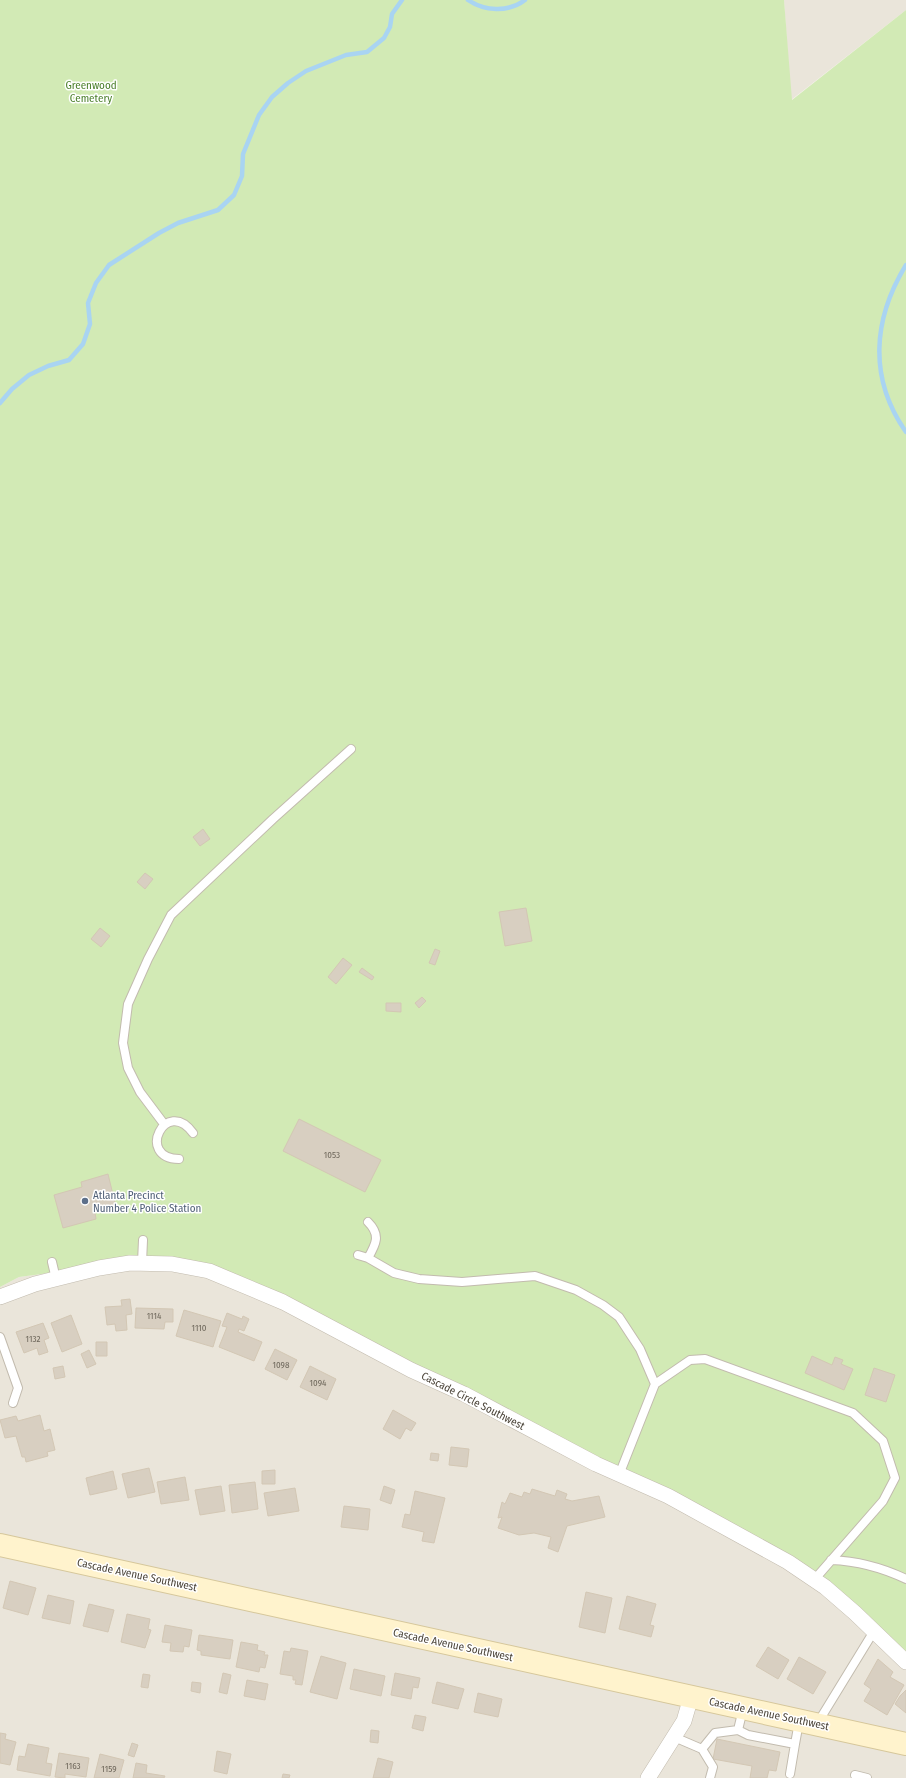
<svg xmlns="http://www.w3.org/2000/svg" width="906" height="1778" font-family="'Fira Sans Condensed',sans-serif">
<style>
.residential{fill:#eae5da}
.green{fill:#d2eab5}
.lines{fill:none;stroke-linecap:round;stroke-linejoin:round}
.stream{stroke:#a9d4f2;stroke-width:4.5}
.building{fill:#d8cfc1;stroke:#d3c7b4}
.service-casing{stroke:#c2bbae;stroke-width:10}
.minor-casing{stroke:#c2bbae;stroke-width:16}
.secondary-casing{stroke:#d6c79b;stroke-width:24}
.service{stroke:#fff;stroke-width:8}
.minor{stroke:#fff;stroke-width:15}
.secondary{stroke:#fff3cd;stroke-width:22}
.service-dot{fill:#5c6f8a;stroke:#fff;stroke-width:1.5}
.labels{text-anchor:middle;dominant-baseline:central;stroke-width:3;stroke-linejoin:round;paint-order:stroke}
.number-label{font-size:9px;fill:#6e675b}
.park-label{font-size:11px;fill:#4a7f2a;stroke:#fff}
.service-label{font-size:11px;fill:#4e5e75;stroke:#fff;text-anchor:start}
.street-label{font-size:11px;fill:#4b4439;stroke:#fff}
</style>
<rect width="100%" height="100%" fill="#f6f3ec"/>
<!-- residential -->
<path class="residential" d="M784 0H906V10L791 100Z
M126 1263 231 1282 737 1534 829 1589 906 1658V1778H0V1287L19 1277Z"/>
<!-- green -->
<path class="green" d="M0 0H784L792 100 906 10V1658L829 1589 737 1534 231 1282 126 1263 19 1277 0 1287Z"/>
<g class="lines">
<!-- stream -->
<path class="stream" d="M468 0C484 11 508 13 525 0
M906 265C873 319 868 378 906 432
M0 403 12 389 29 375 48 366 69 360 83 344 90 324 88 303 96 283 109 265 159 233 178 223 218 210 234 195 242 176 243 154 259 115 272 97 288 83 306 71 346 55 367 52 384 38 390 27 392 14 402 0"/>
</g>
<!-- building -->
<path class="building" d="M203 829 210 839 200 846 193 837Z
M145 873 153 879 145 889 137 882Z
M526 908 532 941 505 946 499 912Z
M100 928 110 936 101 947 91 939Z
M435 949 440 951 435 965 429 963Z
M343 958 352 965 336 984 328 977Z
M362 968 374 977 372 980 359 972Z
M422 997 426 1001 419 1008 415 1003Z
M386 1003H401V1012L386 1011Z
M299 1119 381 1160 365 1192 283 1151Z
M108 1174 116 1207 95 1212 96 1219 63 1228 54 1195 82 1187 81 1182Z
M130 1299 132 1314 126 1315 127 1330 116 1331 115 1324 107 1325 105 1307 122 1306 121 1300Z
M136 1308 173 1309V1322H165L164 1329 135 1328Z
M184 1310 221 1321 213 1347 176 1336Z
M227 1313 242 1319 243 1316 249 1319 244 1331 239 1329 238 1332 262 1342 254 1361 219 1347 227 1327 222 1326Z
M71 1315 82 1344 62 1352 51 1323Z
M43 1323 49 1338 44 1340 48 1352 39 1355 37 1348 24 1353 16 1332Z
M96 1342H107V1356H96Z
M275 1349 297 1360 287 1380 265 1369Z
M89 1350 96 1364 87 1368 81 1354Z
M812 1356 832 1365 835 1357 843 1360 841 1364 853 1369 844 1390 805 1373Z
M63 1366 65 1377 55 1379 53 1368Z
M310 1366 336 1379 327 1400 300 1387Z
M874 1368 895 1375 886 1402 865 1395Z
M393 1410 416 1423 411 1431 406 1428 400 1439 383 1429Z
M40 1415 44 1431 50 1429 55 1450 47 1452 48 1456 26 1462 25 1457H22L16 1436 5 1438 0 1420 16 1416 18 1421Z
M451 1447 469 1449 467 1467 449 1465Z
M431 1453 439 1454 438 1461 430 1460Z
M149 1468 155 1492 128 1498 122 1474Z
M275 1470V1484H262V1471Z
M113 1471 117 1489 90 1495 86 1478Z
M185 1477 189 1500 161 1504 157 1482Z
M255 1482 258 1509 232 1513 229 1485Z
M221 1486 225 1511 200 1515 195 1490Z
M384 1486 395 1490 391 1504 380 1500Z
M295 1488 299 1511 268 1516 264 1493Z
M532 1489 555 1496 557 1490 567 1494 565 1499 572 1501 599 1496 605 1517 567 1526 558 1552 548 1548 551 1537 534 1533 519 1535 498 1528 502 1517 498 1518 502 1502 505 1504 510 1493 522 1497 524 1492 530 1494Z
M415 1491 445 1498 434 1543 422 1541 424 1532 402 1527 405 1514 410 1515Z
M344 1506 370 1509 368 1530 341 1527Z
M10 1581 36 1588 28 1615 3 1608Z
M586 1592 612 1598 605 1633 579 1627Z
M48 1595 74 1601 70 1624 42 1618Z
M627 1596 656 1604 650 1625 654 1626 651 1637 619 1629Z
M89 1604 114 1610 108 1632 83 1626Z
M127 1614 150 1619 148 1629 151 1630 145 1648 121 1642Z
M165 1625 192 1630 189 1647 184 1646 183 1652 170 1651 171 1643 162 1642Z
M199 1635 233 1640 230 1659 201 1655V1651L197 1650Z
M241 1642 258 1645 257 1650 265 1652 264 1655H268L265 1668 260 1667 259 1672 236 1667Z
M768 1647 789 1660 778 1679 756 1666Z
M291 1648 308 1651 302 1685 295 1684 296 1680H293V1676L280 1674 284 1651 290 1652Z
M321 1656 346 1663 337 1699 310 1692Z
M799 1657 826 1672 813 1694 787 1679Z
M878 1659 893 1672 890 1677 904 1685 887 1715 864 1701 871 1689 864 1684Z
M354 1669 385 1676 381 1696 350 1689Z
M223 1673 231 1675 227 1694 219 1692Z
M395 1673 420 1678 418 1688 413 1687 411 1699 391 1695Z
M143 1674 150 1675 148 1688 141 1687Z
M247 1680 268 1684 265 1700 244 1696Z
M192 1682 201 1683 200 1693 191 1691Z
M437 1682 464 1689 458 1709 432 1703Z
M906 1690V1713L895 1704 900 1696Z
M478 1693 502 1699 498 1717 474 1712Z
M415 1715 426 1717 423 1731 412 1728Z
M371 1730 379 1731 378 1743 370 1742Z
M0 1733 6 1734 5 1739 16 1742 10 1765 0 1763Z
M717 1739 780 1752 776 1771 769 1770 767 1778H750L752 1766 713 1759Z
M132 1743 138 1745 134 1757 128 1755Z
M28 1744 49 1748 46 1763 52 1764 50 1776 17 1770 19 1756 25 1757Z
M217 1751 231 1754 227 1774 214 1771Z
M59 1753 89 1758 86 1777 65 1774V1778L55 1777Z
M100 1754 124 1760 119 1778H94Z
M378 1758 393 1762 389 1778H373Z
M136 1763 147 1765 146 1773 165 1776 164 1778H133Z
M283 1774 290 1775 289 1778H282Z"/>
<g class="lines">
<defs>
<path id="service" d="M164 1124 140 1092 128 1068 123 1043 128 1004 148 959 171 915 273 819 351 749
M179 1159C135 1158 166 1096 193 1133
M358 1255 368 1258 394 1273 419 1279 462 1282 535 1276 576 1290 603 1305 619 1317 640 1349 655 1384 619 1475
M368 1258C376 1244 381 1235 368 1222
M52 1262 56 1279
M142 1263 143 1240
M0 1337 18 1388 13 1403
M655 1384 690 1360 705 1359 853 1413 883 1441 895 1478 883 1501 814 1580
M831 1560C856 1561 883 1568 906 1579
M817 1724 874 1631
M738 1730 748 1735 795 1744 799 1722
M674 1737 702 1749 715 1733 738 1730 743 1709
M702 1749 713 1767 710 1778
M790 1774 795 1744
M855 1775 867 1778"/>
<path id="minor" d="M0 1297 35 1284 99 1268 130 1263 172 1264 209 1271 283 1302 411 1370 464 1394 596 1464 668 1496 788 1562 825 1587 855 1613 906 1662
M648 1778 684 1721 691 1697"/>
<path id="secondary" d="M0 1545 906 1744"/>
</defs>
<!-- service casing -->
<use href="#service" class="service-casing"/>
<!-- minor casing -->
<use href="#minor" class="minor-casing"/>
<!-- secondary casing -->
<use href="#secondary" class="secondary-casing"/>
<!-- service -->
<use href="#service" class="service"/>
<!-- minor -->
<use href="#minor" class="minor"/>
<!-- secondary -->
<use href="#secondary" class="secondary"/>
</g>
<!-- markers -->
<circle class="service-dot" cx="85" cy="1201" r="4"/>
<g class="labels">
<!-- number labels -->
<g class="number-label">
<text x="332" y="1155">1053</text>
<text x="154" y="1316">1114</text>
<text x="199" y="1328">1110</text>
<text x="33" y="1339">1132</text>
<text x="281" y="1365">1098</text>
<text x="318" y="1383">1094</text>
<text x="73" y="1766">1163</text>
<text x="109" y="1769">1159</text>
</g>
<!-- park labels -->
<g class="park-label">
<text x="91" y="85">Greenwood<tspan x="91" dy="13">Cemetery</tspan></text>
</g>
<!-- service labels -->
<g class="service-label">
<text x="93" y="1195">Atlanta Precinct<tspan x="93" dy="13">Number 4 Police Station</tspan></text>
</g>
<!-- street labels -->
<g class="street-label">
<text transform="translate(473 1401) rotate(27)">Cascade Circle Southwest</text>
<text transform="translate(137 1575) rotate(12)">Cascade Avenue Southwest</text>
<text transform="translate(453 1645) rotate(12)">Cascade Avenue Southwest</text>
<text transform="translate(769 1714) rotate(12)">Cascade Avenue Southwest</text>
</g>
</g>
</svg>
